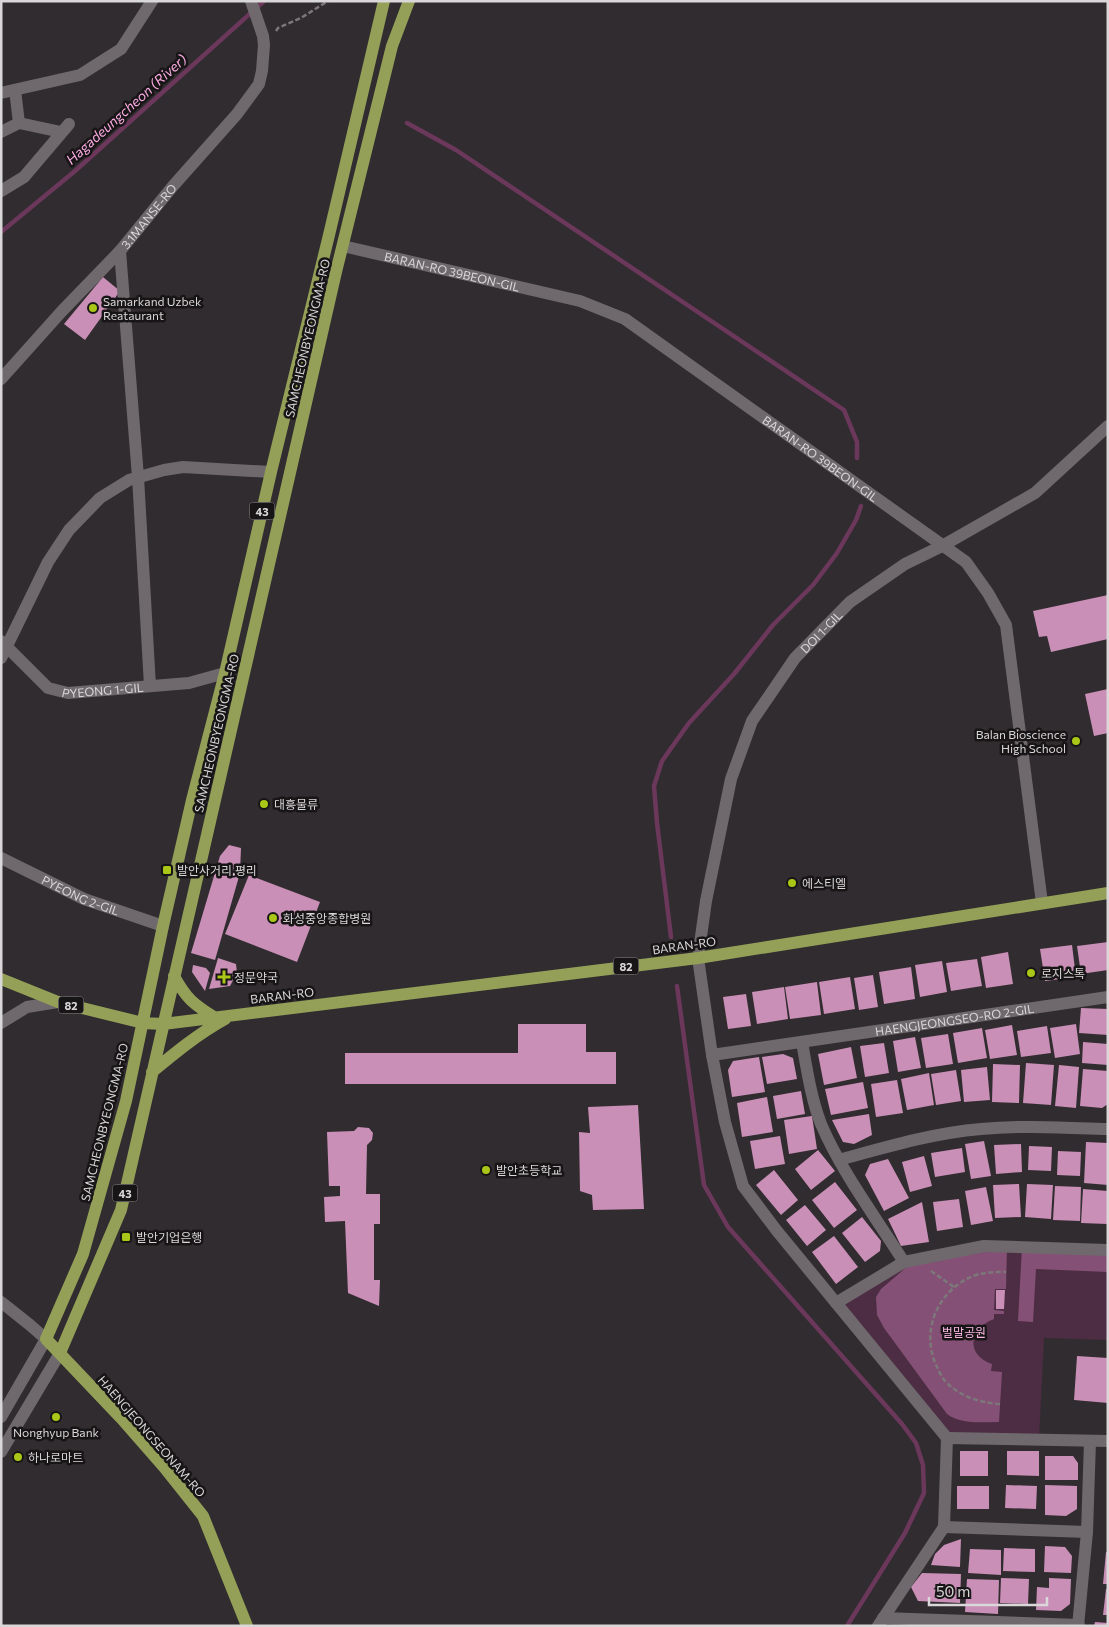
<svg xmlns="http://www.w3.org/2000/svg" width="1109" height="1627" font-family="Commissioner,'Noto Sans KR',sans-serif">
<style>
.green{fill:#4d2d43}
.forest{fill:#855075}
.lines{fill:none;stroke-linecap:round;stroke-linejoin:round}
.stream{stroke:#6b385c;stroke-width:4.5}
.building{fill:#c98fb6}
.path{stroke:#7c787a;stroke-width:2.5;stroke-dasharray:5 2.5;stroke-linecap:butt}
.minor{stroke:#6f696d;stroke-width:12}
.tertiary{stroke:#6f696d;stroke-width:12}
.primary{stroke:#94a057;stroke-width:12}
.poi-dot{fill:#aac717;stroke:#171516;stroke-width:2}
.labels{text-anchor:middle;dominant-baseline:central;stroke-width:5;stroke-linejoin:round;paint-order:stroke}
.shield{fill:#171516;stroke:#a09d9e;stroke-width:1}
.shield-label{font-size:11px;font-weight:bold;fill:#dad7d9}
.street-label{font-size:12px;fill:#dad7d9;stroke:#171516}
.poi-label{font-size:12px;fill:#dad7d9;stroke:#171516;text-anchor:start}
.park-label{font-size:12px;fill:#f6b5e1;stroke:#171516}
.water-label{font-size:14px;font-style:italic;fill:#fcabe2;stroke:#171516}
</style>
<rect width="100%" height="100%" fill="#312c2f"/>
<!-- green -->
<path class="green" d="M984 1246 1108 1250V1340L1044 1338 1039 1439 947 1438 836 1303 904 1262Z"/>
<!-- forest -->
<path class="forest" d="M1007 1246 1006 1289H995L994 1310 1004 1311V1314H994V1319C969 1328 965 1355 992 1364L991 1371 1002 1372 999 1422C982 1422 962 1425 947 1414L884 1328 877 1315 876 1297 881 1289 916 1259Z
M1022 1247 1108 1250V1272L1036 1269 1033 1322 1018 1321Z"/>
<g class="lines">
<!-- stream -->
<path class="stream" d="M407 123 456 150 844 410 857 442V458
M1 232 75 171 264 1
M671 937 657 823 654 786 662 761 689 723 734 674 773 625 813 585 837 553 856 520 861 506
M677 986 704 1185 728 1227 902 1424 916 1443 923 1465 924 1493 905 1533 847 1626"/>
</g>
<!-- building -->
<path class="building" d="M103 277 120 291 85 340 64 324Z
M1108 595V639L1051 652 1047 636 1039 637 1033 611Z
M1108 689V733L1094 736 1085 694Z
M229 845 241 848 240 873 215 960 191 953 220 856Z
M249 875 320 902 297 962 225 934Z
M1108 942V970L1081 974 1077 946Z
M1072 945 1076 977 1045 981 1040 949Z
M1008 952 1013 984 986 988 981 957Z
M218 958 236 964 237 973 230 986 209 989Z
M977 959 982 986 951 991 946 963Z
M942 961 947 992 920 997 915 965Z
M193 965 206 968 210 973 205 991 192 972Z
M911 967 915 999 884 1004 879 972Z
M873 975 878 1007 859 1010 854 978Z
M850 977 855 1009 824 1014 819 982Z
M817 982 821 1015 790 1019 785 987Z
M784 987 788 1019 757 1024 752 992Z
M746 994 751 1026 728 1029 723 997Z
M1081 1008 1108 1009V1035L1079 1033Z
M518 1024H586V1052H616V1084H345V1053H518Z
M1076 1024 1080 1054 1055 1058 1050 1028Z
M1012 1025 1017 1055 990 1059 985 1030Z
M1047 1026 1051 1053 1021 1057 1017 1031Z
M982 1028 987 1058 958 1063 953 1033Z
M948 1034 953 1064 926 1068 921 1038Z
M915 1037 921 1068 898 1072 893 1041Z
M1083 1042 1108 1044V1065L1082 1063Z
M884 1043 889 1073 865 1077 860 1046Z
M851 1047 857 1078 824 1085 818 1054Z
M783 1054 793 1058 797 1079 767 1084 762 1057Z
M759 1057 765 1092 732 1097 728 1070 733 1061Z
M1026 1063 1054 1065 1051 1105 1023 1103Z
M993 1064 1020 1065 1019 1103 992 1102Z
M1059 1065 1079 1067 1076 1108 1055 1106Z
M987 1067 990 1100 964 1102 961 1070Z
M1083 1069 1108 1071V1104L1102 1108 1080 1106Z
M956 1070 961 1101 936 1105 931 1074Z
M929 1073 934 1105 907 1110 901 1079Z
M897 1080 903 1113 876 1117 871 1084Z
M863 1082 868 1108 831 1115 825 1089Z
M801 1091 805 1114 777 1119 773 1096Z
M767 1097 773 1132 742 1137 737 1103Z
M638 1105 644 1209 593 1210 592 1195 580 1191 579 1132 590 1133 588 1107Z
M869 1114 872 1135 854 1144 843 1142 832 1120Z
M812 1116 817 1149 789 1154 784 1120Z
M358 1127 369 1128 373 1133 372 1140 367 1145 366 1194H380V1224H374V1280H380L379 1306 348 1293 345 1221 325 1222 324 1197 340 1196V1186H329L327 1132 354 1131Z
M780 1136 785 1164 755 1169 750 1141Z
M984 1141 991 1176 971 1179 965 1144Z
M1086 1142 1108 1143V1185L1084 1183Z
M1021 1144 1022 1172 996 1174 994 1145Z
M1029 1146 1052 1147 1051 1171 1028 1170Z
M962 1148 965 1172 935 1177 931 1153Z
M818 1150 835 1171 811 1190 795 1169Z
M1058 1151 1081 1152 1080 1176 1057 1175Z
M924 1156 932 1186 910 1192 902 1162Z
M888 1159 909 1198 884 1211 865 1175 870 1164Z
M774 1170 798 1200 781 1215 756 1185Z
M835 1182 857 1210 834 1228 812 1200Z
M1019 1184 1021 1217 995 1218 993 1185Z
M1027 1184 1053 1185 1051 1219 1025 1217Z
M1055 1186 1081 1187 1080 1221 1053 1220Z
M986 1187 993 1221 971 1225 965 1191Z
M1083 1189 1108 1191 1107 1224 1081 1223Z
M959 1199 963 1227 937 1231 933 1202Z
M922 1202 929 1242 901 1246 888 1219Z
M805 1205 826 1230 807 1246 786 1220Z
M862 1217 881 1241 880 1251 865 1262 842 1233Z
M834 1236 858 1267 836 1284 812 1252Z
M996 1290H1005L1004 1309H996Z
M1077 1356 1108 1358V1403L1074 1400Z
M960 1451H988V1476H960Z
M1007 1451H1039V1476L1007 1475Z
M1045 1456H1073L1078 1463V1480H1045Z
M1006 1485 1037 1486 1036 1509 1005 1508Z
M1045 1485 1077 1486V1509L1066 1516 1045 1515Z
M957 1486H989V1509H957Z
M961 1539 960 1567 931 1565 935 1554 944 1545Z
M1045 1546 1065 1547 1072 1556 1071 1573 1044 1572Z
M1004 1548 1035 1549V1572L1003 1571Z
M970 1549 1001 1550V1575L968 1573Z
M1106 1552H1108V1584H1103Z
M922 1573 961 1574 960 1603 918 1601 911 1587Z
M1001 1578 1029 1579 1028 1604 1000 1603Z
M1049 1578 1071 1579 1070 1604 1061 1611 1036 1610 1037 1587 1049 1588Z
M967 1579 999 1580 998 1614 965 1612Z
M1106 1589H1108V1615H1103Z
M1095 1622 1108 1623V1626H1094Z"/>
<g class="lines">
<!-- path -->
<path class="path" d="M276 31 278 28 301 18 328 1
M931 1271 954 1287
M1000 1404C981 1403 962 1397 948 1384 942 1379 939 1371 936 1365 920 1329 939 1288 976 1275 986 1272 996 1272 1006 1272"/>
<!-- minor -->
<g class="minor">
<path d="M15 90 19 123 61 132"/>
<path d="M1 93 80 75 121 49 152 1"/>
<path d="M1 132 19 123"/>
<path d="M1 191 24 177 69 124"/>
<path id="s1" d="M343 246 580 301 625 319 966 562 988 593 1006 625 1042 903"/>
<path d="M120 251 138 477 150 686"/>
<path id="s2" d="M1 641 48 688 68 693 189 683 225 673"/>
<path d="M1 658 48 562 69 530 100 498 129 480 164 470 183 467 271 472"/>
<path id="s3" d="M1 858 84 899 163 926"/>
<path d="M1 1023 27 1007 58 1002"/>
<path d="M802 1042C807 1070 811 1098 821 1124 841 1171 876 1218 904 1262"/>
<path id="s4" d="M712 1055 1108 997"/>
<path d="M839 1160C886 1147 933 1133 981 1129 1024 1125 1066 1128 1108 1129"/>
<path d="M1 1302 30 1325 46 1339"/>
<path d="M836 1303 904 1262 984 1246 1108 1250"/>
<path id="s5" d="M947 1438 777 1231 743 1186 725 1122 712 1055 698 958 706 901 731 779 752 721 795 658 850 602 905 564 942 546 1035 493 1108 426"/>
<path d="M947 1438 1108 1441"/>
<path d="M944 1527 1087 1532"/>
<path d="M883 1618 1079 1625"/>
<path d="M878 1626 944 1527 947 1438"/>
<path d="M1078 1626 1087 1532 1090 1441"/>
</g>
<!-- tertiary -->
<g class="tertiary">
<path id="s6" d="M1 379 62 311 120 251 173 186 237 114 259 84 262 71 264 45 263 36 251 1"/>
<path d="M1 1417 46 1339"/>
<path d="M1 1452 60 1353"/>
</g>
<!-- primary -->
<path class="primary" d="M174 976C186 998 193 1004 214 1017
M1 979 58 1002 143 1023 163 1024 698 958 1108 893
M152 1072C176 1052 198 1034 225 1019
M60 1353 121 1210 336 272 392 46 409 1
M247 1626 203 1516 164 1467 122 1419 46 1339 83 1254 126 1101 163 926 192 800 225 673 271 472 329 235 384 1"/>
</g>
<!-- markers -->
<g class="poi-dot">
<circle cx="93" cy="308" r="5"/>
<circle cx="1076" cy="741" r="5"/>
<circle cx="264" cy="804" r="5"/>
<rect x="162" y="865" width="10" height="10" rx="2.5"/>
<circle cx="792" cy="883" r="5"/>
<circle cx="273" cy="918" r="5"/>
<circle cx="1031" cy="973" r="5"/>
<path d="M221.5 969.5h5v5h5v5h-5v5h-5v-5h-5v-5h5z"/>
<circle cx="486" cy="1170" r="5"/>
<rect x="121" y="1232" width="10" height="10" rx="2.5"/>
<circle cx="56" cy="1417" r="5"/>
<circle cx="18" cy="1457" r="5"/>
</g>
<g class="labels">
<!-- shield labels -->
<g class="shield">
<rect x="249.5" y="502.5" width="25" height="17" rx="4"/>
<rect x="613.5" y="957.5" width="25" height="17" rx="4"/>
<rect x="58.5" y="996.5" width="25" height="17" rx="4"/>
<rect x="112.5" y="1184.5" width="25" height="17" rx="4"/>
</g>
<g class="shield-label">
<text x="262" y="511">43</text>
<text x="626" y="966">82</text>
<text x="71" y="1005">82</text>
<text x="125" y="1193">43</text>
</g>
<!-- street labels -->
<g class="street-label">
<text stroke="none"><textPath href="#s6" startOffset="220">3.1MANSE-RO</textPath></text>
<text stroke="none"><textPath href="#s1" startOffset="112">BARAN-RO 39BEON-GIL</textPath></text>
<text transform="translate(307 338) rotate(-77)">SAMCHEONBYEONGMA-RO</text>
<text stroke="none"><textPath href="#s1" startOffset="532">BARAN-RO 39BEON-GIL</textPath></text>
<text stroke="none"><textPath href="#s5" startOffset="914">DOI 1-GIL</textPath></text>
<text stroke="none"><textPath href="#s2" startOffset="122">PYEONG 1-GIL</textPath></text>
<text transform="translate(216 733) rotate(-77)">SAMCHEONBYEONGMA-RO</text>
<text stroke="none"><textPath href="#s3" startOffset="88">PYEONG 2-GIL</textPath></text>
<text transform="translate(684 945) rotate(-8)">BARAN-RO</text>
<text transform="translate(282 995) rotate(-7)">BARAN-RO</text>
<text stroke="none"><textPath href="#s4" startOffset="245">HAENGJEONGSEO-RO 2-GIL</textPath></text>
<text transform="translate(104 1122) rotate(-76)">SAMCHEONBYEONGMA-RO</text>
<text transform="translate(152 1436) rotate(49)">HAENGJEONGSEONAM-RO</text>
</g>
<!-- poi labels -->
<g class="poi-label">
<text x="103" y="301">Samarkand Uzbek<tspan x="103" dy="14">Reataurant</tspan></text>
<text x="1066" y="734" text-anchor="end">Balan Bioscience<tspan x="1066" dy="14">High School</tspan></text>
<text x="274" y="804">대흥물류</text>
<text x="177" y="870">발안사거리.평리</text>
<text x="802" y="883">에스티엘</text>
<text x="283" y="918">화성중앙종합병원</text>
<text x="1041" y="973">로지스톡</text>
<text x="234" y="977">정문약국</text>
<text x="496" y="1170">발안초등학교</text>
<text x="136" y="1237">발안기업은행</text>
<text x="56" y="1432" text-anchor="middle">Nonghyup Bank</text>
<text x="28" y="1457">하나로마트</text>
</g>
<!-- park labels -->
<g class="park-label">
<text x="964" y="1332">벌말공원</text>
</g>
<!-- water labels -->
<g class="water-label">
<text transform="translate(126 109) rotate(-42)">Hagadeungcheon (River)</text>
</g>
</g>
<!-- border -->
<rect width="1109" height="1627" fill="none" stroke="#dad7d9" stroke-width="5"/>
<!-- scale -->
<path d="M929 1597v8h118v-8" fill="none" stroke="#dad7d9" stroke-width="2.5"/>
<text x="936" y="1597" font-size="15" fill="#dad7d9" stroke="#171516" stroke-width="4" paint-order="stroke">50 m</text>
</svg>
